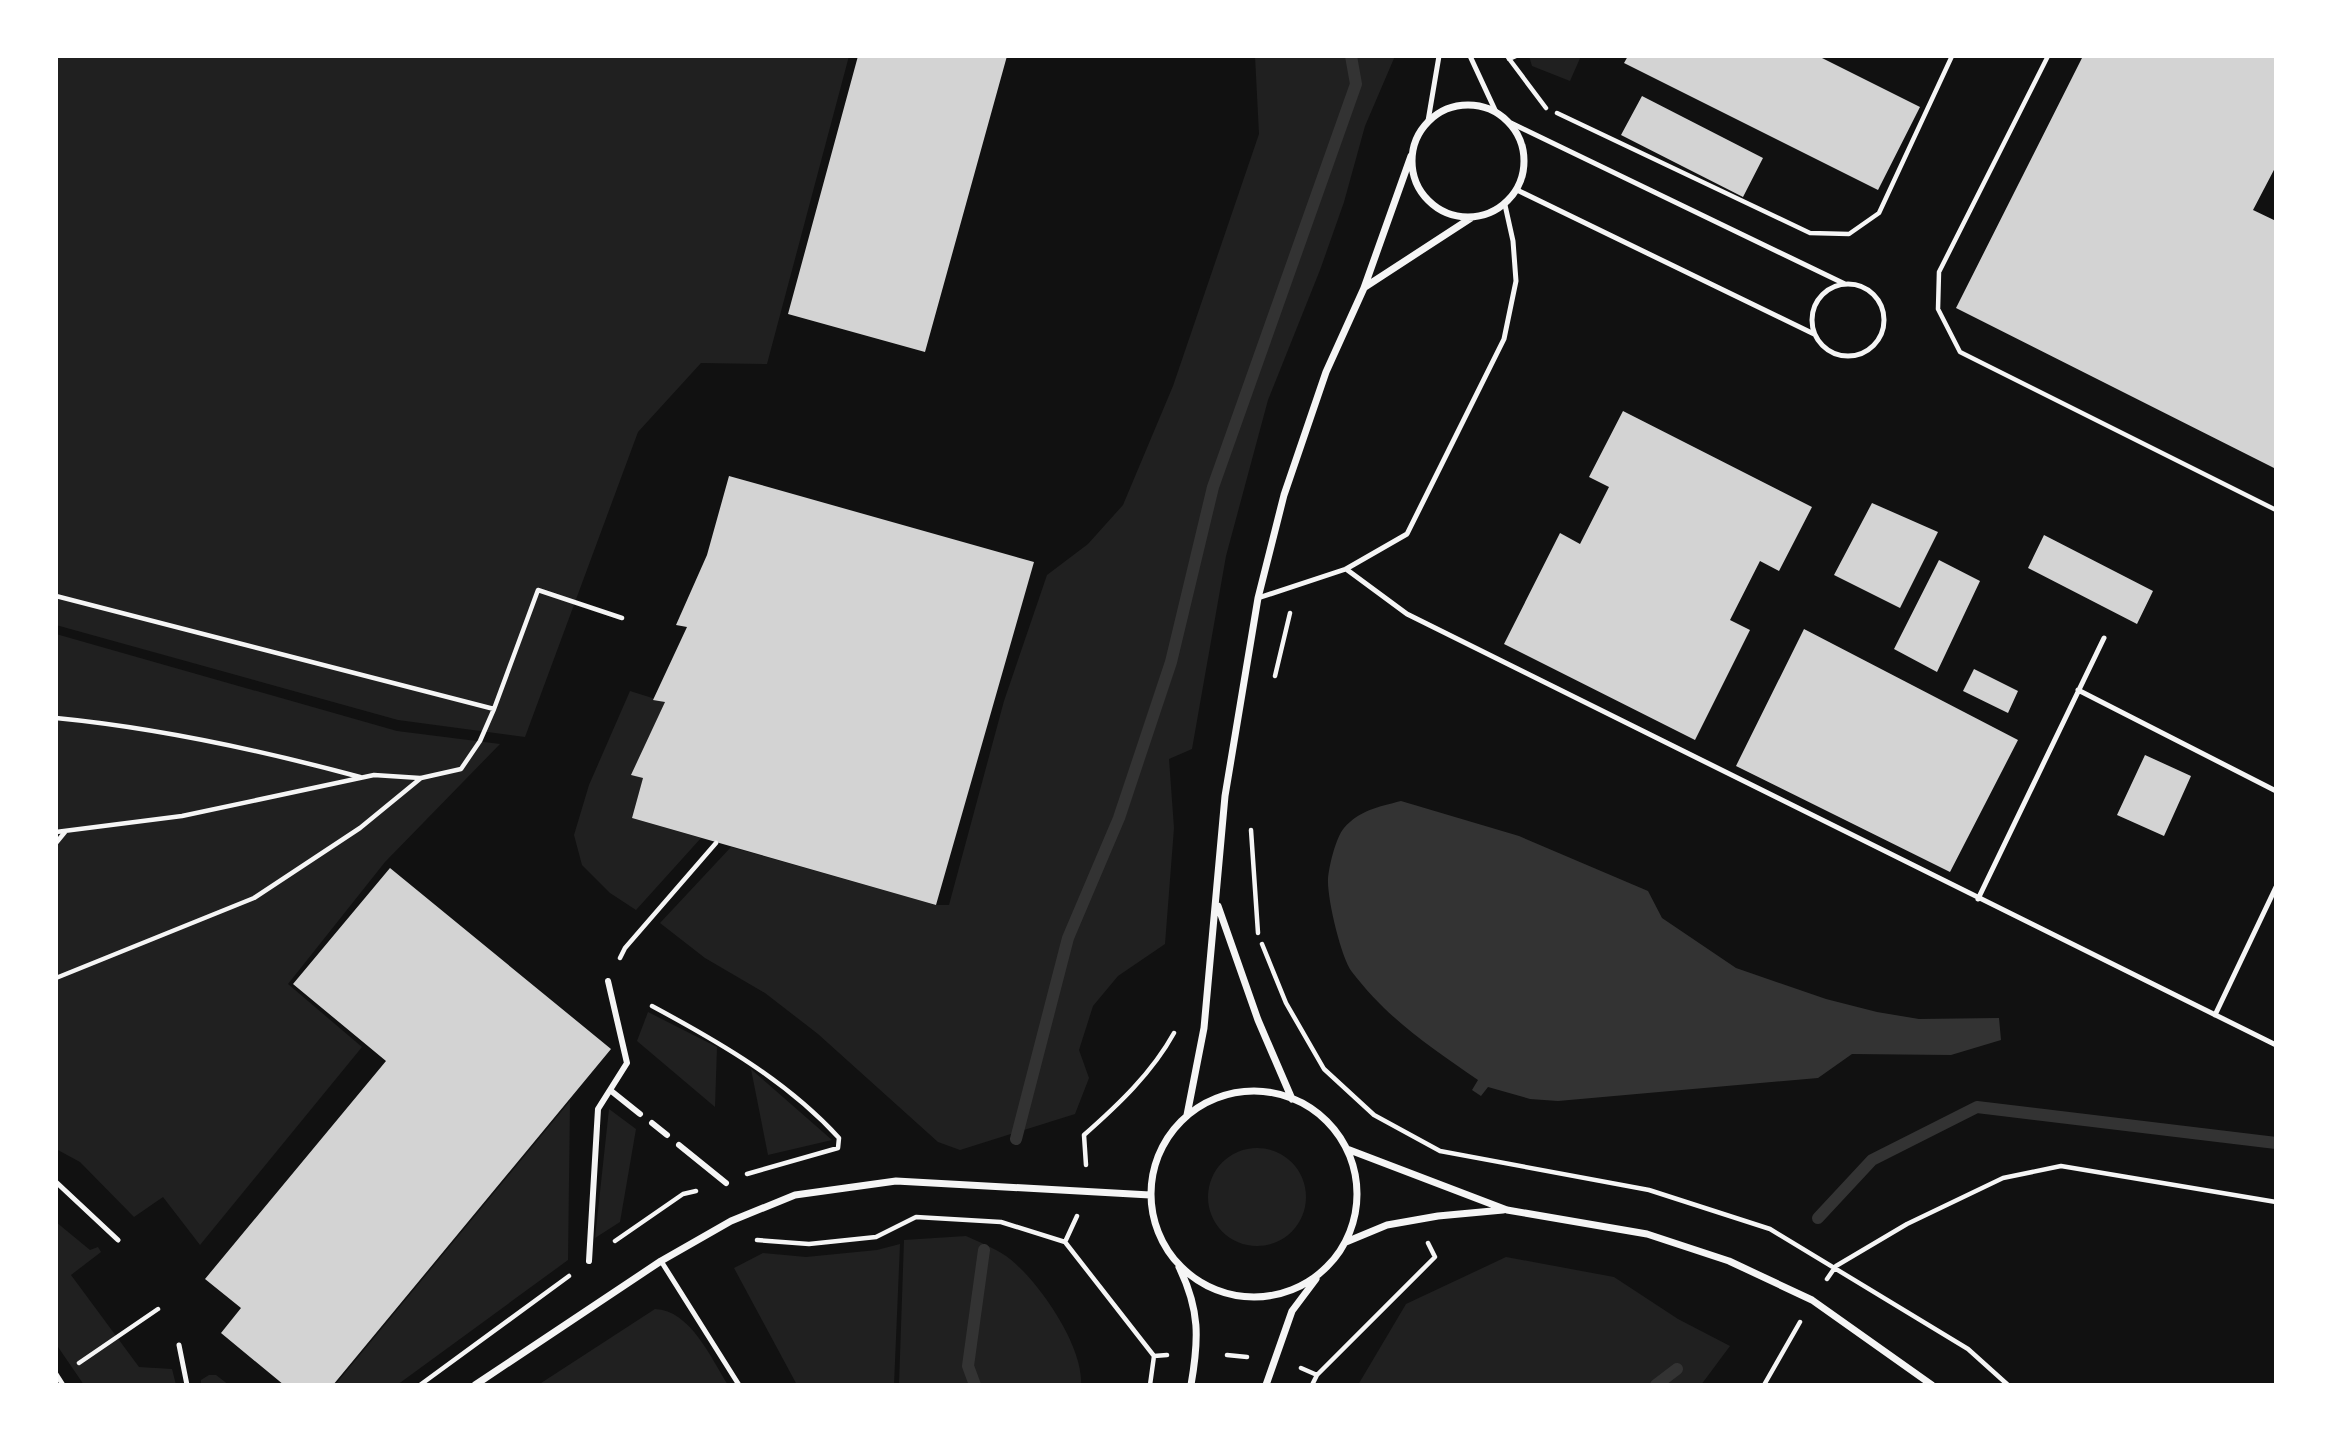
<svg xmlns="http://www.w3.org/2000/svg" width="2332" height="1441" font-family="'DejaVu Sans',sans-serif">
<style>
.green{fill:#202020}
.water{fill:#333}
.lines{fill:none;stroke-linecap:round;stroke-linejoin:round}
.stream{stroke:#333;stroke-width:12}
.building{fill:#d3d3d3}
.path{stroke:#f5f5f5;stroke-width:4.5}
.service{stroke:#f5f5f5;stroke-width:5}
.pedestrian{stroke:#f5f5f5;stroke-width:6}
.minor{stroke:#f5f5f5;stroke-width:7}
</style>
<rect width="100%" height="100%" fill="#111"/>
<!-- green -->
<path class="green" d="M56 56H849L767 364 701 363 638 432 525 737 398 720 56 625Z
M1255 56H1395L1365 126 1344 202 1320 270 1268 400 1226 556 1192 749 1169 759 1174 828 1165 944 1118 976 1093 1006 1079 1050 1089 1078 1075 1114 960 1150 938 1142 818 1034 765 993 705 958 660 923 731 847 936 905H949L1004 701 1047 575 1088 544 1123 505 1173 386 1259 134Z
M1529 56H1581L1570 81 1532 66Z
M56 634 397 731 500 744 385 862 288 984 362 1047 200 1245 163 1197 134 1217 80 1162 56 1149Z
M630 691 665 702 632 775 643 778 632 818 701 838 636 910 610 893 582 865 574 835 589 785Z
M648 1012 717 1047 715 1107 637 1041Z
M751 1069 832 1140 768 1155Z
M570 1101 568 1260 397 1385H335Z
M609 1109 636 1129 620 1222 595 1238Z
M1208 1197a49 49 0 1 1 98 0a49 49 0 1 1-98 0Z
M56 1222 90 1250 98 1247 101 1252 71 1275 139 1367 172 1369 176 1385H84L56 1344Z
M966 1236C979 1242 994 1248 1006 1256 1037 1278 1084 1346 1081 1385H899L904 1240Z
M900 1244 894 1385H797L734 1268 763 1253 806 1257 877 1250Z
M1506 1257 1614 1277 1678 1319 1730 1346 1701 1385H1358L1406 1304Z
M655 1309C690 1310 711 1358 728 1385H538Z
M209 1375H216L229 1385H201V1380Z"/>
<!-- water -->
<path class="water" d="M1401 801 1519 836 1648 891 1662 918 1736 968 1826 999 1877 1012 1919 1019 1999 1018 2001 1040 1951 1055 1852 1054 1818 1078 1558 1101 1530 1099 1488 1087 1481 1096 1472 1090 1478 1080C1429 1046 1389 1020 1352 972 1341 958 1327 898 1328 879 1329 866 1336 837 1344 828 1360 810 1378 807 1401 801Z"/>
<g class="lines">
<!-- stream -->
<path class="stream" d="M1016 1139 1068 938 1119 818 1171 662 1213 487 1356 84 1351 56
M1818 1218 1872 1160 1977 1107 2276 1143
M975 1385 968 1366 984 1250
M1656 1385 1677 1369"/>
</g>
<!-- building -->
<path class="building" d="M858 56H1007L925 352 788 314Z
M1628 56H1818L1920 107 1878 190 1624 63Z
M2083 56H2276V166L2253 210 2276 221V469L1956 308Z
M1642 96 1763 158 1743 197 1621 135Z
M1623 411 1812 507 1779 571 1760 561 1730 620 1750 630 1695 740 1504 644 1560 533 1580 544 1609 487 1589 477Z
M729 476 1034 562 936 905 632 818 643 778 631 775 665 702 653 700 687 627 676 625 707 555Z
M1872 503 1938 532 1900 608 1834 575Z
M2044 535 2153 591 2137 624 2028 568Z
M1939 560 1980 581 1937 672 1894 649Z
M1804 629 2018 740 1950 872 1736 766Z
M1974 669 2018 691 2008 713 1963 691Z
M2145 755 2191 776 2164 836 2117 815Z
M390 868 611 1049 333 1385H284L221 1333 241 1308 205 1279 386 1061 293 984Z"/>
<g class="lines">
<!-- path -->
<path class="path" d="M1507 56 1546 108
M2048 56 1939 272 1938 309 1960 352 2276 510
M1509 59 1516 56
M1557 113 1810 233 1849 234 1879 213 1952 56
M56 596 494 709 538 590 622 618
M1275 676 1290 613
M56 718C159 728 260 750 360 777
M1251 830 1258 933
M56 832 182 816 374 775 420 778
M56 843 65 832
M1262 944 1286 1003 1324 1069 1374 1115 1440 1151 1649 1190 1770 1229 1968 1349 2008 1385
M620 958 625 948 716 843
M56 978 254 898 360 828 421 778 461 769 480 741 494 709
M652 1006C719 1042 787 1081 839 1138L838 1148 747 1174
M1086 1165 1084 1135C1118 1105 1152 1073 1174 1033
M757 1240 809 1244 876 1237 916 1217 1001 1222 1065 1242 1077 1216
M615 1241 683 1194 696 1191
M1065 1242 1154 1356 1150 1385
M1827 1279 1836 1266 1907 1224 2003 1178 2061 1166 2276 1202
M1227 1355 1247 1357
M1154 1356 1167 1355
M79 1363 158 1309
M1301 1368 1317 1375
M420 1385 569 1276
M1312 1385 1317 1375 1435 1257 1428 1243
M1764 1385 1800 1322"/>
<!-- service -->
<path class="service" d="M1470 56 1496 112
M1428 121 1439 56
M1511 123 1845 284
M1517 190 1814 334
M1812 320a36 36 0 1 1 72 0a36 36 0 1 1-72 0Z
M1346 569 1407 614 2276 1045
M1258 598 1346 569 1407 534 1504 339 1516 281 1513 241 1505 205
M2078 690 2276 791
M1978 899 2104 638
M2215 1015 2276 887
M56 1182 118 1240
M661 1261 739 1385
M179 1345 187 1385
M56 1374 63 1385"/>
<!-- pedestrian -->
<path class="pedestrian" d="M610 1090 640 1114
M652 1123 667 1135
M679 1145 726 1183
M589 1261 598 1109 627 1063 608 981"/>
<!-- minor -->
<path class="minor" d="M1412 161a56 56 0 1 1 112 0a56 56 0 1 1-112 0Z
M1365 287 1471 218
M1218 906 1258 1020 1292 1099
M1151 1194a103 103 0 1 1 206 0a103 103 0 1 1-206 0Z
M1187 1115 1204 1028 1225 796 1258 598 1284 495 1326 372 1364 288 1411 156
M1347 1149 1507 1210 1647 1234 1729 1261 1812 1300 1932 1385
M1346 1242 1387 1225 1438 1216 1503 1210
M1179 1267C1200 1310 1199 1339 1191 1385
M475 1385 661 1261 731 1221 795 1195 896 1181 1150 1195
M1266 1385 1292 1311 1316 1279"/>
</g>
<!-- border -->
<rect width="2332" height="1441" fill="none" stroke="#ffffff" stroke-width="116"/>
</svg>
